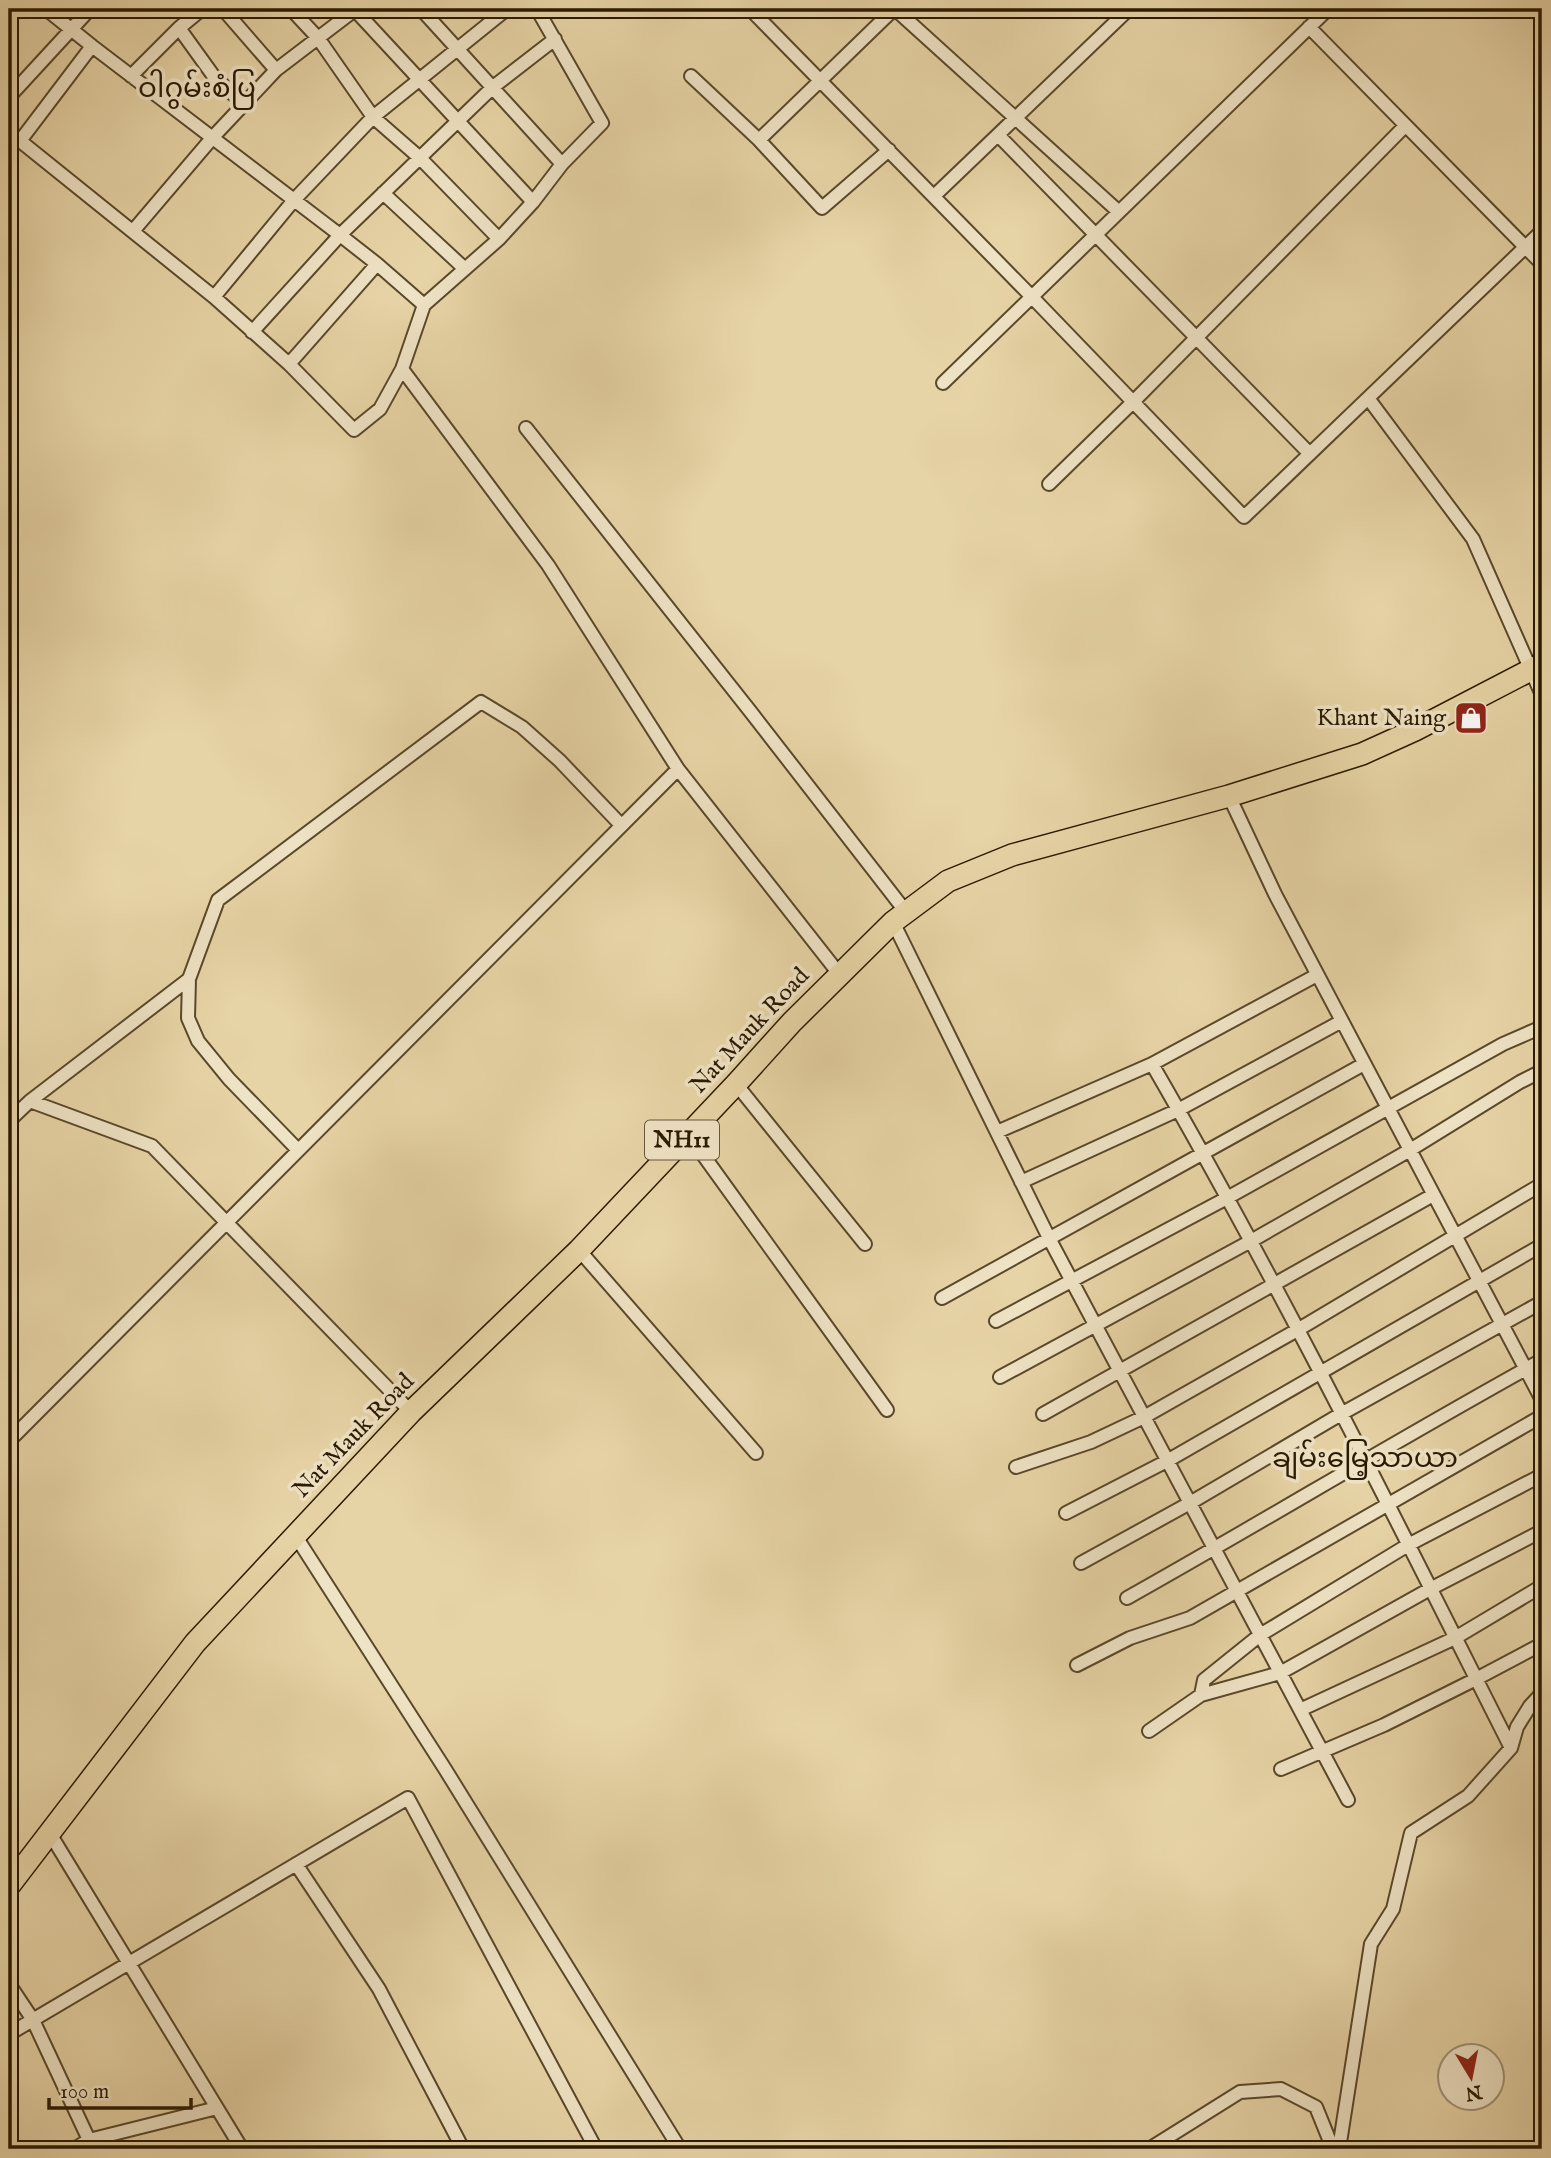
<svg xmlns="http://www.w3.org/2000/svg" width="1551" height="2158" font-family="'IM FELL English','Noto Sans Myanmar',serif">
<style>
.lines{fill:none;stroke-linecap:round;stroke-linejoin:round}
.street-casing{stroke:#59482a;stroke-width:16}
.highway-casing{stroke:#2a1901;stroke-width:24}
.street{stroke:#efe3c5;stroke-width:12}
.highway{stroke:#e7d4a6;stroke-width:21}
.labels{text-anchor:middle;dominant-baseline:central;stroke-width:7;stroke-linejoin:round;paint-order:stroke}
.shield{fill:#efe3c5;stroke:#65563c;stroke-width:2}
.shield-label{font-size:23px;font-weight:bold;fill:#2a1901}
.poi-label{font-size:24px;fill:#2a1901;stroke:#efe3c5;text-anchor:end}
.street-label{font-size:24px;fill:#2a1901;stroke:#efe3c5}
.quarter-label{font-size:28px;fill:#2a1901;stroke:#efe3c5}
</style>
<rect width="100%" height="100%" fill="#e7d4a6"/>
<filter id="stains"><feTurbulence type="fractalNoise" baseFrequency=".00286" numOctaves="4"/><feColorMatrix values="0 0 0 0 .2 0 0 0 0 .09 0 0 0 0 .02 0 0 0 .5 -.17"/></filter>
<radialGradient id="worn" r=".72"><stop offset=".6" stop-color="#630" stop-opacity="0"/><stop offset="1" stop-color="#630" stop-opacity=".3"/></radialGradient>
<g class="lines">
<defs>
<path id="street" d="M46 9 92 46 340 235 377 264 424 305
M223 9 276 70
M291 9 318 38 373 117 420 158 499 239
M354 9 533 202
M421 9 562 164
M537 9 602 123 562 164 533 202 499 239 424 305 402 369 548 565 678 769 840 975
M750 9 1032 297 1244 517 1542 231
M895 9 1119 212
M1309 27 1542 264
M179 28 215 78 244 104
M131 76 179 28 202 9
M691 76 759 140 822 208 889 150
M9 97 90 9
M9 132 214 297 289 364 354 430 380 409 402 369
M998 135 1310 454
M759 140 894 9
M20 141 92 46
M383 193 465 269
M934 196 1129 9
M133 231 213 137 276 70 356 9
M214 297 294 200 373 117 507 9
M252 332 340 235 493 87 555 39
M289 364 377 264
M943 383 1328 9
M1368 398 1473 539 1542 695
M526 428 750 711 906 912
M1049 484 1133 402 1405 126
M1229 796 1275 894 1542 1400
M893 922 1050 1240 1348 1800
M1152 1064C1281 1287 1395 1518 1511 1748
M736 1084 865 1244
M30 1101 189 979
M9 1121 30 1101 152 1146 411 1412
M997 1132 1152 1064 1317 975
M688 1134 887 1410
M298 1150 229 1079 198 1041 188 1018 189 979 218 900 481 702 522 727 560 761 621 825
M1021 1182 1178 1110 1342 1021
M579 1250 756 1453
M942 1298 1364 1064
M996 1321 1227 1198 1503 1044 1542 1027
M1000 1377 1251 1241 1410 1150 1520 1082 1542 1071
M1043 1414 1433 1195
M9 1441 678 769
M1016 1467 1091 1442 1144 1417 1299 1329 1542 1184
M1066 1513 1167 1461 1542 1245
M295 1535 445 1769 680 2149
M1081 1563 1190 1503 1341 1414 1542 1302
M1127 1598C1266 1520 1402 1437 1542 1360
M1077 1665 1130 1638 1190 1618 1542 1416
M1201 1695 1204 1680 1260 1635 1408 1545 1542 1475
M1300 1710 1455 1638 1542 1586
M1149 1731 1201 1695 1280 1673 1430 1589 1542 1531
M1281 1769 1384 1725 1476 1679 1542 1644
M49 1832 242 2149
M296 1864 379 1989 463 2149
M9 1984 33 2020 89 2140
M9 2034 408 1798 596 2149
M74 2149 89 2140 217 2108
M1149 2149 1240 2092 1281 2089 1316 2107 1333 2149
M1339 2149 1371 1944 1393 1909 1411 1833 1468 1796 1511 1748 1517 1727 1530 1706 1542 1693"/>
<path id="highway" d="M9 1886 195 1643 411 1412 579 1250 736 1084 792 1022 893 922 948 881 1012 855 1229 796 1362 754 1415 730 1542 664"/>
</defs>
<!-- street casing -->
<use href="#street" class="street-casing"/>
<!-- highway casing -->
<use href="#highway" class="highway-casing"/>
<!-- street -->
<use href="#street" class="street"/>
<!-- highway -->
<use href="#highway" class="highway"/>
</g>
<!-- icons -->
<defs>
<symbol id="shop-square" viewBox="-11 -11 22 22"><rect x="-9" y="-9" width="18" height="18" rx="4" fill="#8f2418" stroke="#efe3c5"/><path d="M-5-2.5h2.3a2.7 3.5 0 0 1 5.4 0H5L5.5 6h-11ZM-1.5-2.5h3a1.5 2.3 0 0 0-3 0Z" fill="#fff"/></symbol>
</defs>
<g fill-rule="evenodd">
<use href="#shop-square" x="1452" y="699" width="38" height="38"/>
</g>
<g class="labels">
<!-- shield labels -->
<rect class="shield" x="645" y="1120.5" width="74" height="39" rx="5"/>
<g class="shield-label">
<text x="682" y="1140">NH11</text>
</g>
<!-- poi labels -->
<g class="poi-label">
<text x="1446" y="718">Khant Naing</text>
</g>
<!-- street labels -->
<g class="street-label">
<text transform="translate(750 1031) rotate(-47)">Nat Mauk Road</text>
<text transform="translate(354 1436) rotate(-46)">Nat Mauk Road</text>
</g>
<!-- quarter labels -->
<g class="quarter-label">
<text x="197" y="89">ဝါဂွမ်းစံပြ</text>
<text x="1365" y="1459">ချမ်းမြေ့သာယာ</text>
</g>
</g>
<!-- margin -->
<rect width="1551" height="2158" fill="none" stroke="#e7d4a6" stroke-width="35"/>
<rect x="10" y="10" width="1530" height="2137" fill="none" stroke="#2a1901" stroke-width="3.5"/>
<rect x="18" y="18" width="1516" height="2123" fill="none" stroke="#2a1901" stroke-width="2"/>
<!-- north arrow -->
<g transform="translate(1471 2077) rotate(170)"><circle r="33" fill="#efe3c5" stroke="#a09277" stroke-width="2"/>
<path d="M0-5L12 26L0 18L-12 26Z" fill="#8f2418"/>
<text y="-10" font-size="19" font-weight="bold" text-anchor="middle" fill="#2a1901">N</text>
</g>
<!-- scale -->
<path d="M49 2098v10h142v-10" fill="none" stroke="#2a1901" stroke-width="3.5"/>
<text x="60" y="2098" font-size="21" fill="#2a1901" stroke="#efe3c5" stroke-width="5" paint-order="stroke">100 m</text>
<rect width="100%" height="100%" filter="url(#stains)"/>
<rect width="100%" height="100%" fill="url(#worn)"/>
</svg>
